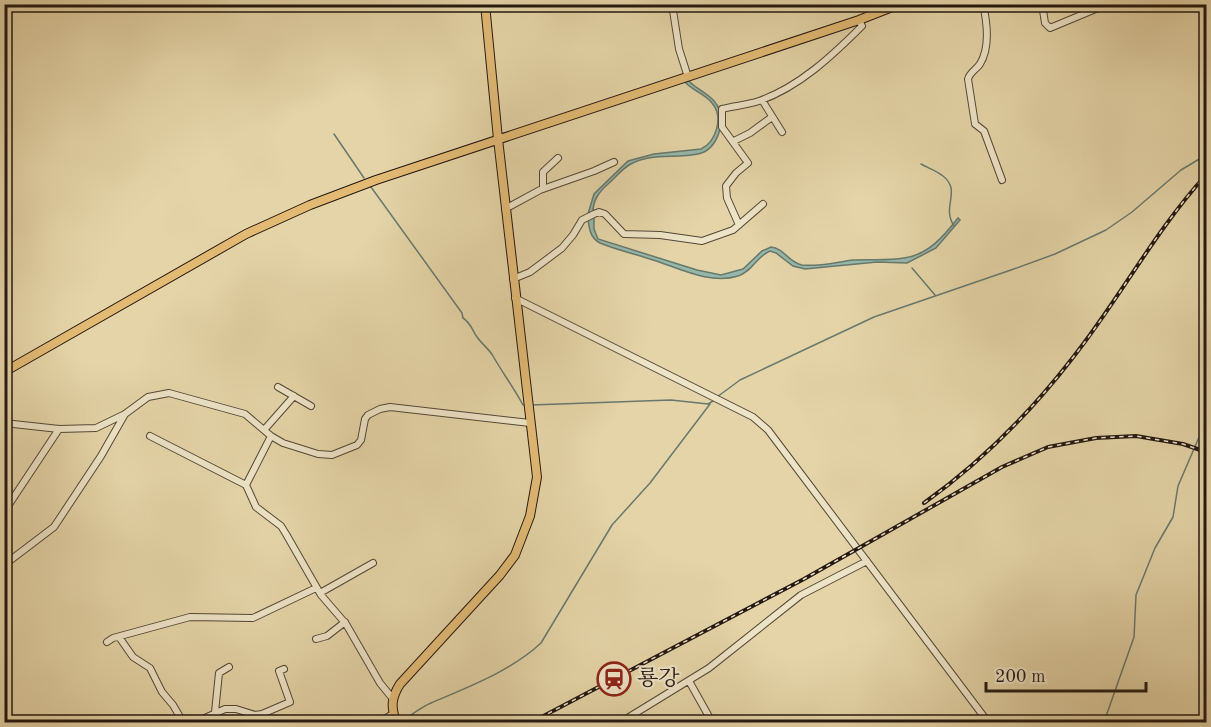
<svg xmlns="http://www.w3.org/2000/svg" width="1211" height="727" font-family="'Old Standard TT','Noto Serif KR',serif">
<style>
.water{fill:#95b8aa;stroke:#68786d;stroke-width:1.5}
.lines{fill:none;stroke-linecap:round;stroke-linejoin:round}
.stream{stroke:#68786d;stroke-width:1.5}
.minor-casing{stroke:#544736;stroke-width:8}
.major-casing{stroke:#241811;stroke-width:10}
.minor{stroke:#ede3c6;stroke-width:6}
.major{stroke:#e2ba74;stroke-width:8}
.rail-casing{stroke:#241811;stroke-width:4}
.rail{stroke:#ede3c6;stroke-width:1.5;stroke-dasharray:4.5;stroke-linecap:butt}
.labels{text-anchor:middle;dominant-baseline:central;stroke-width:4.5;stroke-linejoin:round;paint-order:stroke}
.poi-label{font-size:22px;fill:#241811;stroke:#ede3c6;text-anchor:start}
</style>
<rect width="100%" height="100%" fill="#e4d4a7"/>
<filter id="stains"><feTurbulence type="fractalNoise" baseFrequency=".00333" numOctaves="4"/><feColorMatrix values="0 0 0 0 .2 0 0 0 0 .09 0 0 0 0 .02 0 0 0 .5 -.17"/></filter>
<radialGradient id="worn" r=".72"><stop offset=".6" stop-color="#630" stop-opacity="0"/><stop offset="1" stop-color="#630" stop-opacity=".3"/></radialGradient>
<!-- water -->
<path class="water" d="M689 81C697 90 711 94 717 105 727 122 717 150 698 154 675 159 650 152 629 165 621 170 615 178 608 184 599 192 593 200 593 212L588 214 594 194 628 161 654 154 701 149C716 142 724 117 712 103 705 94 693 91 685 82Z
M594 216V229L598 239 697 270 721 275 743 269 762 251 771 247C784 248 789 263 802 265 818 267 837 262 853 260 870 259 887 261 904 258 928 255 944 236 958 218L960 220 936 248 907 263 877 262 805 269 793 266 776 253 770 251C757 256 752 272 738 276 710 285 679 268 653 260 635 254 617 250 600 243 590 238 589 228 588 218Z"/>
<g class="lines">
<!-- stream -->
<path class="stream" d="M334 134 364 178
M921 164C928 168 937 171 943 176 962 191 941 206 954 226
M371 187 462 313 463 318C471 323 472 330 477 337 481 343 489 349 493 356 502 372 514 388 523 405H526
M912 268 935 295
M717 397 740 380 874 317 1011 270 1055 254 1106 230 1132 212 1181 170 1206 155
M531 405 671 400 708 404 713 401
M1199 438 1206 437
M399 722C410 717 419 708 431 703 468 687 511 671 541 643L612 525 650 483 710 404
M1104 722 1134 637 1136 595 1155 548 1173 517 1178 486 1206 421"/>
<defs>
<path id="minor" d="M672 4 679 49 688 77
M983 4C987 22 990 48 980 64 976 70 970 72 968 79L975 124 984 131 1002 180
M1042 4 1045 23 1050 28 1098 8
M762 100 782 132
M734 141 750 133 772 117
M543 189V172L558 158
M505 209 540 190 594 171 614 162
M739 225 727 198 726 186 736 173 748 163 722 127V109C734 106 747 105 759 101 799 87 832 56 862 26L859 20
M513 279 530 272 562 248 573 235 582 220 594 214 599 212 605 214 624 234 660 235 702 241 733 230 763 204
M515 298 753 417 768 430 988 722
M278 387 311 406
M4 423 59 429 96 428 125 414 148 397 169 393 245 414 271 436 283 443 318 454 332 455 357 445 361 440 365 419 368 415 380 409 390 407 530 423
M264 430 294 396
M150 436 246 485
M271 436 246 485 256 507 281 526 286 534 321 595 346 624 380 683 393 699
M4 512 59 429
M4 565 54 527 101 456 125 414
M320 593 373 563
M119 637 133 657 150 668 162 692 173 705 183 722
M316 639 327 636 345 622
M107 642 113 638 190 617 253 618 316 588
M689 681 712 722
M215 712 219 673 229 667
M196 722 225 709H236L255 715 262 714 290 702 279 671 284 669
M379 722 393 714
M621 722 709 668 801 595 867 561"/>
<path id="major" d="M4 372 246 234 310 205 376 180 859 20 900 4
M396 722C391 707 391 698 400 684L500 575 515 555 530 516 537 477 498 139 485 4"/>
</defs>
<!-- minor casing -->
<use href="#minor" class="minor-casing"/>
<!-- major casing -->
<use href="#major" class="major-casing"/>
<!-- minor -->
<use href="#minor" class="minor"/>
<!-- major -->
<use href="#major" class="major"/>
<defs>
<path id="rail" d="M924 503C980 463 1029 414 1071 360 1119 300 1154 232 1206 175
M532 722 804 579 1002 467 1048 447 1096 438 1136 436 1183 444 1206 452"/>
</defs>
<!-- rail casing -->
<use href="#rail" class="rail-casing"/>
<!-- rail -->
<use href="#rail" class="rail"/>
</g>
<!-- icons -->
<defs>
<symbol id="station-ring" viewBox="-11 -11 22 22"><circle r="9.5" fill="#ede3c6" stroke="#8f2418" stroke-width="1.5"/><path d="M-3-6H3Q5-6 5-4V2Q5 4 3 4L4.5 6H3L1.5 4h-3L-3 6H-4.5L-3 4Q-5 4-5 2V-4Q-5-6-3-6ZM-3.5-4v3h7v-3ZM-3.5 1v1.5H-2V1ZM2 1v1.5H3.5V1Z" fill="#8f2418"/></symbol>
</defs>
<g fill-rule="evenodd">
<use href="#station-ring" x="595" y="660" width="38" height="38"/>
</g>
<g class="labels">
<!-- poi labels -->
<g class="poi-label">
<text x="637" y="679">룡강</text>
</g>
</g>
<!-- margin -->
<rect width="1211" height="727" fill="none" stroke="#e4d4a7" stroke-width="24"/>
<rect x="6" y="6" width="1199" height="715" fill="none" stroke="#241811" stroke-width="3"/>
<rect x="12" y="12" width="1187" height="703" fill="none" stroke="#241811" stroke-width="1.5"/>
<!-- scale -->
<path d="M986 682v9h160v-9" fill="none" stroke="#241811" stroke-width="3"/>
<text x="995" y="682" font-size="18" fill="#241811" stroke="#ede3c6" stroke-width="4.5" paint-order="stroke">200 m</text>
<rect width="100%" height="100%" filter="url(#stains)"/>
<rect width="100%" height="100%" fill="url(#worn)"/>
</svg>
